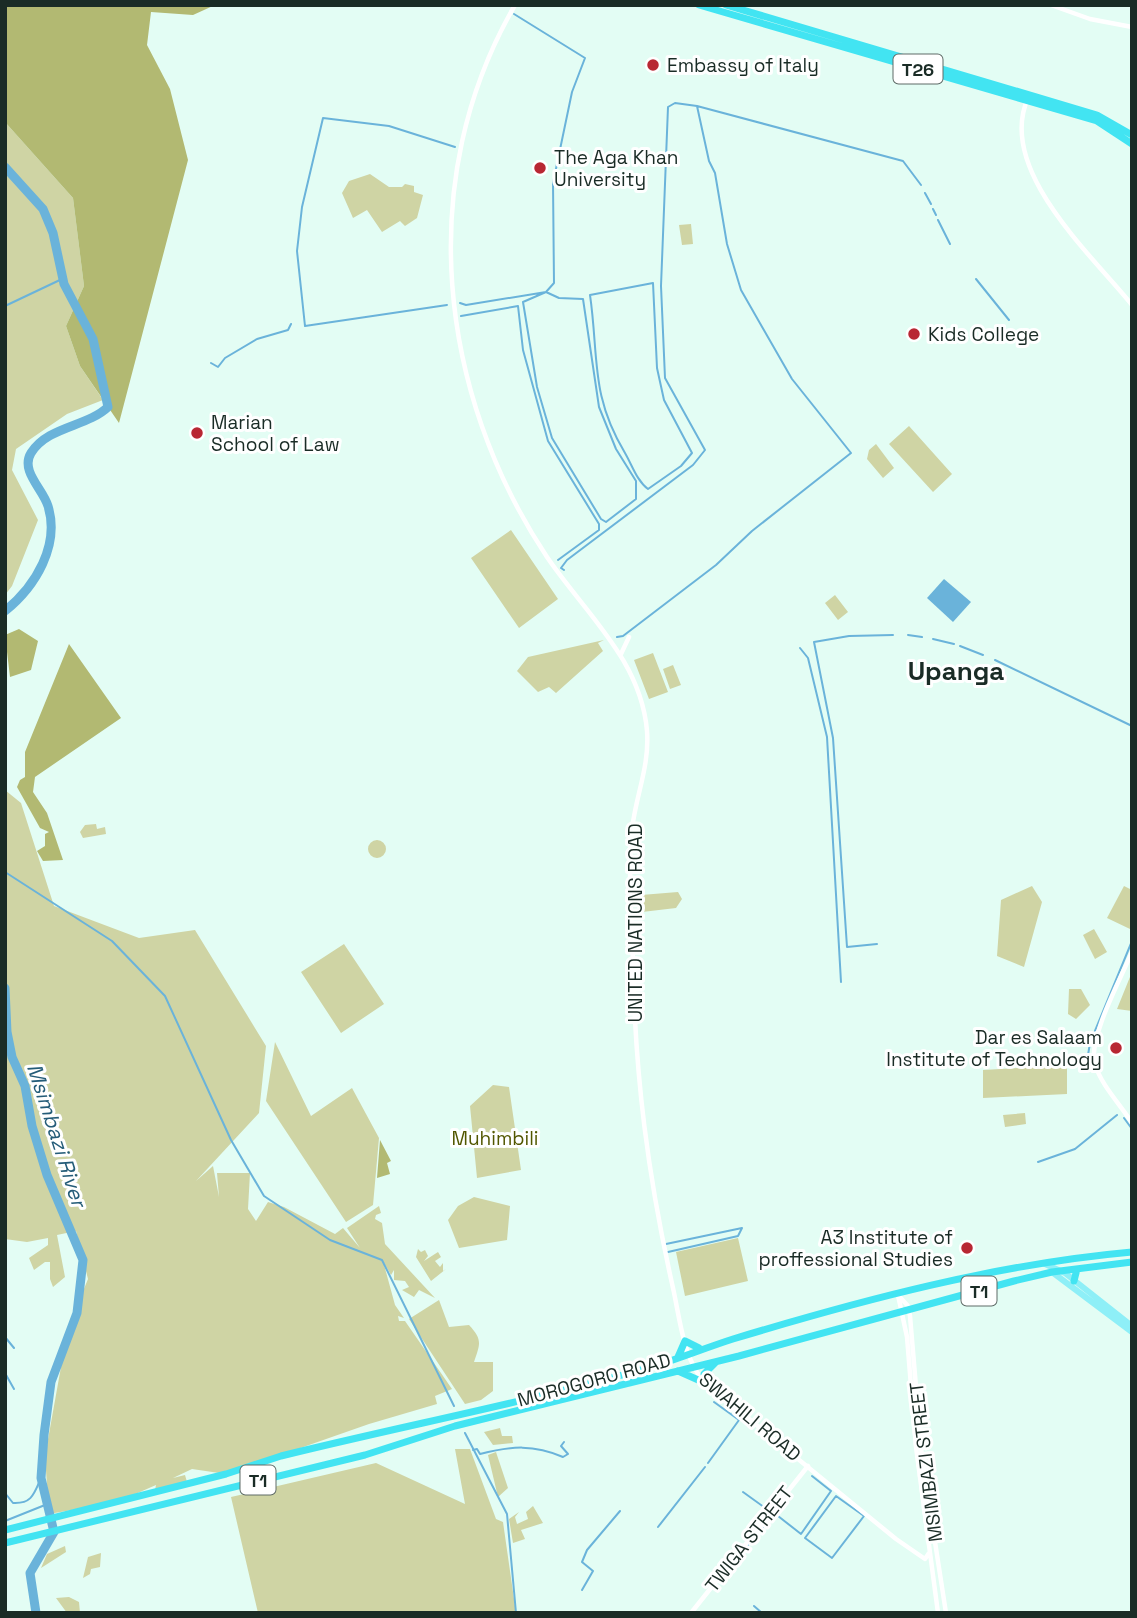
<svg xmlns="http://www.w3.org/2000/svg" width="1137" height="1618" font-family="'Space Grotesk',sans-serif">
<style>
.green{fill:#cfd4a4}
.forest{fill:#b2b972}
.water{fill:#6ab3da}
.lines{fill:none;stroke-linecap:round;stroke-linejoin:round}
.stream{stroke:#6ab3da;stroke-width:2}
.river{stroke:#6ab3da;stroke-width:9}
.minor{stroke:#fff;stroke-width:4.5}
.major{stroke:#8eeff7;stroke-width:6}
.highway{stroke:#42e4f2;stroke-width:7}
.poi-dot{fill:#b82733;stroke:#fff;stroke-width:2.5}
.labels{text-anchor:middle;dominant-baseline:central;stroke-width:6;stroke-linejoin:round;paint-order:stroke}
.shield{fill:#fff;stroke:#5f6b67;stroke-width:2}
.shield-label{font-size:18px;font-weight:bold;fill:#1a2c26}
.poi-label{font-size:19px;fill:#1a2c26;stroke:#fff;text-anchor:start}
.street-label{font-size:19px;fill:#1a2c26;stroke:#fff}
.park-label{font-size:19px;fill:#525700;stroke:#fff}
.water-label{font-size:21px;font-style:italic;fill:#245c78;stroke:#fff}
.district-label{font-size:26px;font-weight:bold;fill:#1a2c26;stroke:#fff}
</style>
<rect width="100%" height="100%" fill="#e3fdf4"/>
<!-- green -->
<path class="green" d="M5 122 73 198 84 286 66 326 80 366 103 400 67 414 16 449 12 470 38 520 12 586 5 595Z
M370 174 389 187H402L405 184 414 186V192L423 195 417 218 405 226 400 221 382 232 367 210 353 218 342 193 349 181Z
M691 224 693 244 682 245 679 225Z
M909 426 952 474 933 492 889 444Z
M876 444 894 468 883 478 867 459 869 450Z
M511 530 558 599 519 628 471 558Z
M835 595 848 612 838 620 825 603Z
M604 640 598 643 603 651 556 693 549 687 538 692 517 671 528 657Z
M653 653 668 692 649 699 634 660Z
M673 665 681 685 670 689 663 669Z
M5 790 21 803 54 906 139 938 195 930 266 1046 259 1113 196 1181 213 1166 219 1197 217 1173H250L248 1209 256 1221 268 1202 284 1207 335 1234 343 1228 360 1248 347 1228 379 1206 381 1213 376 1215 375 1219 382 1223 385 1244 435 1298 419 1290 414 1297 402 1290 409 1287 405 1281 394 1280V1270L391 1275 383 1261 395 1305 404 1318 398 1316 399 1321H405L452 1389 435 1396 437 1404 369 1424 226 1474 192 1469 173 1478 185 1475 187 1482 155 1490 156 1485 117 1502 49 1514 45 1456 68 1328 88 1279 76 1231 57 1235 65 1277 53 1287 50 1279V1262H45L34 1270 29 1258 48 1245V1238L27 1242 5 1239Z
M96 824 97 829 105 827 106 834 83 838 80 832 85 825Z
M368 849a9 9 0 1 1 18 0a9 9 0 1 1-18 0Z
M1032 886 1042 902 1024 967 997 956 1001 900Z
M1124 886 1132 890 1130 929 1107 918Z
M678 892 682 899 676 908 642 912 641 895Z
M1094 929 1107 952 1095 959 1083 935Z
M344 944 384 1004 341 1033 301 972Z
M1132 972V1011L1117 1009Z
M1069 989H1081L1090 1005 1076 1019 1068 1014Z
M275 1042 311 1116 352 1088 379 1138 373 1205 346 1222 266 1101Z
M1067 1065V1094L983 1098V1070Z
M493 1085 509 1087 521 1170 477 1178 470 1106Z
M1025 1113 1026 1124 1005 1127 1003 1115Z
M474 1197 510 1206 507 1240 459 1248 448 1220 458 1206Z
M738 1238 748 1281 685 1296 676 1252Z
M418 1249 421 1252 425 1250 428 1256 424 1261 438 1252 441 1257 435 1261 440 1267 443 1263V1271L446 1269 431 1281 416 1257Z
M439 1300 449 1327 469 1325C483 1340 480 1344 474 1362H493V1391L481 1400 465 1404 409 1319Z
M500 1428 502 1436H512L513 1443 493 1445 484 1432Z
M455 1449H470L496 1519 503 1522 516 1613H258L231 1497 376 1463 465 1504Z
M496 1452 508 1488 498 1497 488 1455Z
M533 1506 543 1523 521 1530 525 1539 513 1543 509 1519 519 1512 515 1517 517 1524 528 1519 526 1512Z
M65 1546 66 1552 41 1568 47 1554Z
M101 1553 100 1567 91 1569 90 1574 83 1578 88 1557Z
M69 1597 79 1602 80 1613H67L56 1598Z"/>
<!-- forest -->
<path class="forest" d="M5 5H215L193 15 151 12 147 45 170 89 188 160 119 423 80 366 66 326 84 286 73 198 5 122Z
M19 629 38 641 31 670 10 677 5 635Z
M69 644 121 718 35 777 33 792 47 813 63 860 43 861 37 851 45 846V834L49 832 40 828 17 787 20 780 25 777V752Z
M380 1140 391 1161 387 1163 390 1174 377 1178Z"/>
<!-- water -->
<path class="water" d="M944 579 971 602 953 622 927 598Z"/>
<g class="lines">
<!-- stream -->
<path class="stream" d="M697 106 903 161 921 185
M925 193 931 204
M933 209 936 215
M938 220 950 244
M976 279 1009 320
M653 283 657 368 664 400 692 453 681 466 648 489C637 481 632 465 625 453 590 395 599 357 590 295Z
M546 292 559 298 583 299 599 407 616 449 636 481V499L606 522 601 519 552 438 537 387 523 302Z
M460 303 466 305 546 292 554 283 553 183 572 92 585 58 514 14
M447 305 305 326 297 251 302 207 323 118 389 126 455 147
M5 306 62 279
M461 316 518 306 523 350 548 441 599 524V530L558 560
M211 363 218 367 225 358 257 339 288 330 291 324
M564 570 561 568 567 560 693 465 705 450 665 378 661 286 668 107 675 103 697 106 709 161 715 173 727 244 741 290 792 379 851 453 752 531 716 565 623 636 617 637
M908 635 922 637
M933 639 954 644
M960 646 983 655
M800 648 808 658 827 737 841 982
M995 660 1132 726
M5 872 112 941 165 996 231 1140 264 1196 330 1240 382 1260 454 1406
M877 944 847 947 833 738 814 642 849 636 893 635
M1095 1068 1088 1055 1090 1043 1132 941
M1124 1118 1132 1129
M1038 1162 1075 1149 1117 1115
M666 1244 742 1228 738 1236 668 1252
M5 1337 14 1348
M5 1373 14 1389
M465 1433 507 1514 516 1613
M473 1450 477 1449 480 1454C511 1446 534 1444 563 1457L568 1454 561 1446 564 1442
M708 1463 739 1420 714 1402
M743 1492 768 1510
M5 1493 13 1503C32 1504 34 1494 41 1478
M836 1496 864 1516 832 1558 805 1538Z
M778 1516 801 1534 831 1491 812 1476
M5 1521 45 1505
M658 1527 705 1467
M746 1547 772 1517
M582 1590 593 1571 582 1562 587 1550 620 1511
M754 1606 762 1613"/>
<!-- river -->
<path class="river" d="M5 167 43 209 53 233 64 284 93 339 108 407C87 427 48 426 31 453 20 471 43 489 48 506 60 545 36 586 5 611
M5 988 7 1032 12 1057 25 1086 32 1126 47 1175 83 1260 77 1313 51 1382 44 1435 41 1478 54 1532 30 1573 36 1613"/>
<!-- minor -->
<path class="minor" d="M515 5C414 179 438 393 547 557 585 613 641 660 647 731 650 769 633 802 631 839 628 880 632 922 633 963 635 1076 648 1177 673 1288 680 1319 683 1359 705 1383L896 1539 925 1559 929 1553
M1051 5 1090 19 1132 27
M1028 98C996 169 1091 254 1132 305
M621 654 629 637
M1132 952C1122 976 1087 1040 1095 1064 1101 1085 1120 1104 1132 1123
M898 1295 908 1306 910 1316 922 1458 946 1613
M898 1295 907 1337 916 1447 938 1613
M691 1613 808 1466"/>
<!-- major -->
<path class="major" d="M1045 1264 1065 1273 1132 1326
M1052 1272 1132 1332"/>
<!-- highway -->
<path class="highway" d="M699 5 1097 121 1132 144
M726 5 1097 115 1132 135
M1074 1281 1077 1269
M678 1357 685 1341 699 1348
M678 1371 705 1383 704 1374 715 1363
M5 1530 226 1474 281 1456C406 1425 534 1401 658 1365 683 1357 708 1347 733 1339 862 1300 997 1264 1132 1252
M5 1543 365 1455 455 1426 739 1356 1014 1281 1052 1272 1132 1262"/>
</g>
<!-- markers -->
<g class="poi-dot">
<circle cx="653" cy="65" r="7"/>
<circle cx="540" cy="168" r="7"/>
<circle cx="914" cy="334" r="7"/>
<circle cx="197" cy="433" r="7"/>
<circle cx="1116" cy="1048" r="7"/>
<circle cx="967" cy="1248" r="7"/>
</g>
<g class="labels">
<!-- shield labels -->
<g class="shield">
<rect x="893.5" y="54.5" width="49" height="29" rx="5"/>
<rect x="961.5" y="1276.5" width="35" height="29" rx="5"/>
<rect x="240.5" y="1465.5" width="35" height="29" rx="5"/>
</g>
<g class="shield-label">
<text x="918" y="69">T26</text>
<text x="979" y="1291">T1</text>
<text x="258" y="1480">T1</text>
</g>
<!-- poi labels -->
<g class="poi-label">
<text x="667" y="65">Embassy of Italy</text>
<text x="554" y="157">The Aga Khan<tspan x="554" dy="22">University</tspan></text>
<text x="928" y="334">Kids College</text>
<text x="211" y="422">Marian<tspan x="211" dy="22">School of Law</tspan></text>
<text x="1102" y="1037" text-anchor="end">Dar es Salaam<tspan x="1102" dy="22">Institute of Technology</tspan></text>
<text x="953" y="1237" text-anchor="end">A3 Institute of<tspan x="953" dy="22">proffessional Studies</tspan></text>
</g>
<!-- street labels -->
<g class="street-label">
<text transform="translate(635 923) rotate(-90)">UNITED NATIONS ROAD</text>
<text transform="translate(594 1380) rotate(-15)">MOROGORO ROAD</text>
<text transform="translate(750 1417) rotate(40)">SWAHILI ROAD</text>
<text transform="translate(926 1462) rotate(-97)">MSIMBAZI STREET</text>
<text transform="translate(749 1539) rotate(-52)">TWIGA STREET</text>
</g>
<!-- park labels -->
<g class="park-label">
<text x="495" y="1138">Muhimbili</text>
</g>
<!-- water labels -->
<g class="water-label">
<text transform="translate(57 1135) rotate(72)">Msimbazi River</text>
</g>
<!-- district labels -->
<g class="district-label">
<text x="956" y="671">Upanga</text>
</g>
</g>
<!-- border -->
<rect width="1137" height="1618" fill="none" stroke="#1a2c26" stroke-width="14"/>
</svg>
